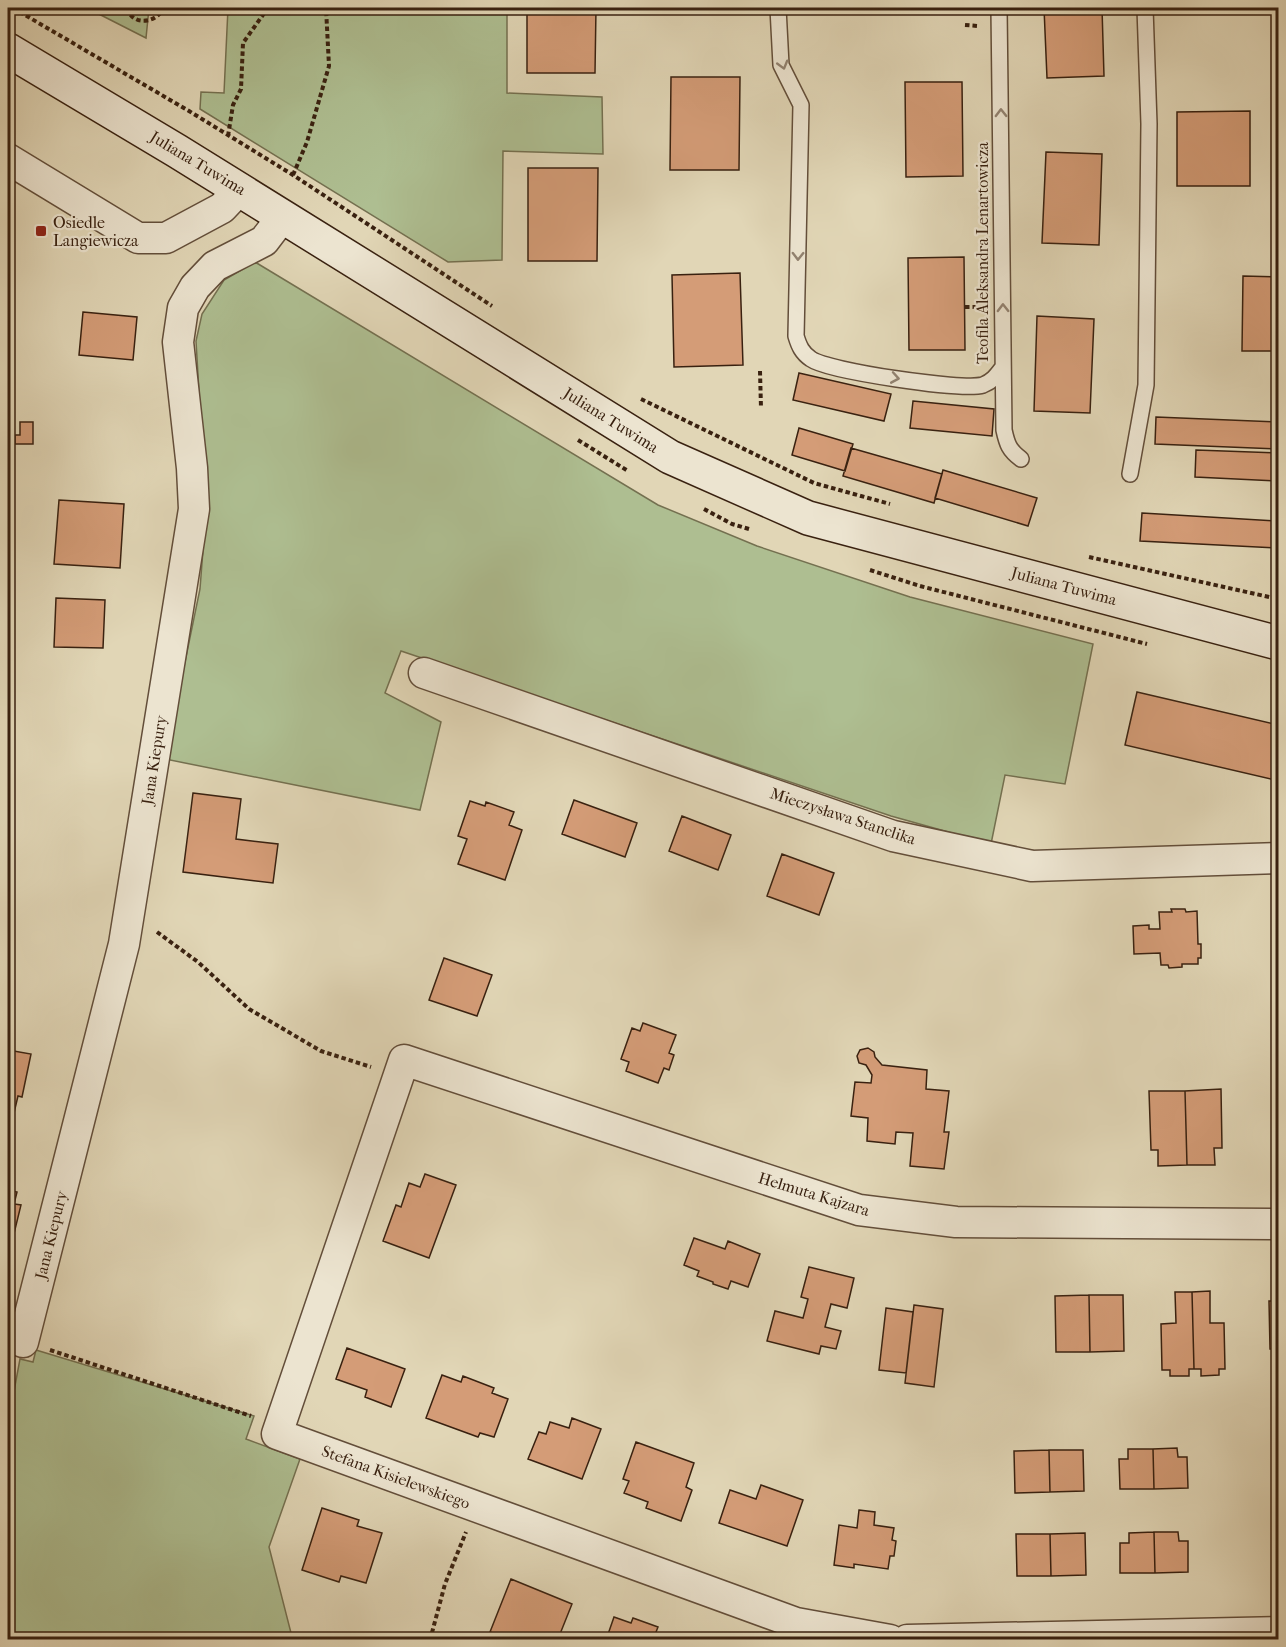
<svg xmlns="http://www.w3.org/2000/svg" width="1286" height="1647" font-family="'IM FELL French Canon',serif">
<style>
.green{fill:#aebe91;stroke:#747050;stroke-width:1.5}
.building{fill:#d49c77;stroke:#392110;stroke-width:1.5}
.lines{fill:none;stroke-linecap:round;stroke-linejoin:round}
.lane-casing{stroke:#634e3a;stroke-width:18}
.street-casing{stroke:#634e3a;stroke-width:33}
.secondary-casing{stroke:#392110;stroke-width:36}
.path{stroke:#392110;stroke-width:4;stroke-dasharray:4.5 3;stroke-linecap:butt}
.lane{stroke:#ece4d0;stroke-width:15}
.street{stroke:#ece4d0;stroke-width:30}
.secondary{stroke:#ece4d0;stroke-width:33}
.oneway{stroke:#928270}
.poi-dot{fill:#8f2418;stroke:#ece4d0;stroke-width:2}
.labels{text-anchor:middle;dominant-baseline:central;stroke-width:4.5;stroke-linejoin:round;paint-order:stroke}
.street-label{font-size:16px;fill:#392110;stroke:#ece4d0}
.poi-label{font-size:16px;fill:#392110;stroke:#ece4d0;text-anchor:start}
</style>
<rect width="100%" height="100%" fill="#e1d6b6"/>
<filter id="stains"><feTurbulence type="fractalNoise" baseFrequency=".00333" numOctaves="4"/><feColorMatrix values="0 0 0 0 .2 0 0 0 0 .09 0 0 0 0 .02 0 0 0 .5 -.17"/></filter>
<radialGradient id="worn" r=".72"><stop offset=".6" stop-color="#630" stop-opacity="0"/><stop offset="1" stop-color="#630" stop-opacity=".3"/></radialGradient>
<!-- green -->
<path class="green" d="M87 8H149L146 38Z
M228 8H507V93L602 97 603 154 503 151 502 260 448 262 200 109 201 92 224 93Z
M255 262 658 505 757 546 910 597 1093 644 1065 784 1005 775 991 844 891 816 401 651 385 693 441 722 420 810 165 759 200 589 206 511 196 341 202 314 224 280Z
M36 1350 254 1416 246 1439 300 1459 269 1547 291 1633 309 1639H8V1423L20 1359 33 1362Z"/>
<!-- building -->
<path class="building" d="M527 8H596L595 73H527Z
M1044 8H1102L1104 76 1047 78Z
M1275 8H1278V72H1274Z
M671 77H740L739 170H670Z
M905 82H962L963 176 906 177Z
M1250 111V186H1177V112Z
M1046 152 1102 154 1099 245 1042 243Z
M528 168H598L597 261H528Z
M964 257 965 350H909L908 258Z
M740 273 743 365 674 367 672 275Z
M1243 276 1278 277V351H1242Z
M83 312 137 317 133 360 79 355Z
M1037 316 1094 319 1090 413 1034 411Z
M799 373 891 394 884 421 793 400Z
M913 401 994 409 992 436 910 428Z
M1156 417 1278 422V449L1155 444Z
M20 422H33V444H15V435H20Z
M799 428 853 444 845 471 792 455Z
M851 448 942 474 934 503 843 476Z
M1196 450 1278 453V481L1195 477Z
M943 470 1037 498 1028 526 935 498Z
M59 500 124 504 120 568 54 564Z
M1142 513 1278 521V548L1140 541Z
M56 598 105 600 103 648 54 647Z
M1137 692 1278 725V764L1275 780 1125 745Z
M193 793 241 799 236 839 278 844 273 883 183 872Z
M574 800 637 823 625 857 562 834Z
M470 801 485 806 486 802 514 812 509 825 522 830 505 880 458 864 467 839 458 836Z
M682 816 731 835 718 870 669 851Z
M782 854 834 873 819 915 767 896Z
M1171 909H1185L1186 912 1197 911 1198 944H1201V958H1198V964H1182V967L1169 968 1168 965H1161L1160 953 1134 954 1133 926 1149 925V929H1160L1159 912H1172Z
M444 958 492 975 477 1016 429 1000Z
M643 1023 676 1035 669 1053 674 1055 669 1070 664 1068 658 1083 626 1071 629 1062 621 1059 632 1028 640 1031Z
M868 1048 874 1052 875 1057 882 1065 927 1070 926 1089 949 1091 944 1132H949L944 1169 910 1166 913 1133 896 1132 895 1144 867 1141 868 1118 851 1116 855 1082 871 1083 872 1075 866 1065 859 1063 857 1056 860 1050Z
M8 1050 31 1054 22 1097 18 1096 14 1113 8 1112Z
M1221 1089 1222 1148H1214L1215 1165H1187L1185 1091Z
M1149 1091H1185L1187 1165 1158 1166V1150H1151Z
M425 1174 456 1185 429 1258 383 1241 396 1205 401 1207 409 1183 420 1187Z
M8 1190 17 1192 14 1204 21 1205 10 1250 8 1249Z
M694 1238 725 1249 728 1241 760 1254 748 1287 731 1281 728 1289 713 1284V1282L697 1276 699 1271 684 1265Z
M809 1267 854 1278 847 1308 831 1304 825 1327 841 1331 836 1349 821 1346 819 1354 767 1341 775 1311 803 1318 808 1299 801 1297Z
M1275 1286H1278V1349H1270L1269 1301H1275Z
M1210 1291V1323H1224L1225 1369H1219V1375L1201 1376V1369H1194L1192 1292Z
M1175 1292H1192L1194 1369H1189V1376H1170V1370H1162L1161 1324 1176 1323Z
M1089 1295H1123L1124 1351 1090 1352Z
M1089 1295 1090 1352H1056L1055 1296Z
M914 1305 943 1309 934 1387 905 1383Z
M886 1308 913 1312 906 1373 879 1370Z
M347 1348 405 1369 391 1407 365 1397 367 1390 336 1379Z
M442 1375 461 1382 463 1376 494 1388 492 1393 508 1399 494 1437 480 1433 478 1437 426 1418Z
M572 1418 601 1429 582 1479 528 1459 539 1432 546 1434 550 1422 569 1428Z
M636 1442 694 1463 686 1487 692 1490 681 1521 646 1508 648 1502 624 1493 629 1481 623 1479Z
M1177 1448 1178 1457H1187L1188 1488 1154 1489 1153 1449Z
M1128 1449H1153L1154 1489H1120L1119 1459H1128Z
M1049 1450H1083L1084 1491 1050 1492Z
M1049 1450 1050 1492 1015 1493 1014 1451Z
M761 1485 803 1500 787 1546 719 1523 730 1490 756 1499Z
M322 1508 359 1520 357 1526 382 1533 366 1583 341 1576 339 1582 302 1570Z
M859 1510 875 1512 874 1525 894 1528 892 1540 896 1541 894 1556H890L888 1569 854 1564V1568L834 1565 839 1525 857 1528Z
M1154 1532H1178L1179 1541H1188V1572L1155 1573Z
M1154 1532 1155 1573H1120V1543H1129V1533Z
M1085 1533 1086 1575 1051 1576 1050 1534Z
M1016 1534H1050L1051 1576H1017Z
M511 1579 572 1604 558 1639 546 1634 544 1640H498L500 1635 490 1632Z
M614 1617 631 1623 633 1618 658 1627 656 1632 673 1638 672 1640H606Z"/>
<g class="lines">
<defs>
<path id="lane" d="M778 8 781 65 801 105 796 336C799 346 802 353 811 359 828 371 962 391 983 385 993 381 997 375 1003 367
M999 8 1004 430C1007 444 1009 450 1021 459
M1130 474 1146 385 1149 124 1145 8"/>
<path id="street" d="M8 159 138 238H166L222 208 240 189
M424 673 893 836 1032 866 1278 858
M23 1342 124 944 194 509 192 468 178 342 183 308 195 287 215 266 264 241 283 216
M890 1640 796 1623 277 1434 404 1060 859 1210 956 1222 1278 1224
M907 1640 1278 1632"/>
<path id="secondary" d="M8 50 177 151 670 457 808 518 1278 643"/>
</defs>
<!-- lane casing -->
<use href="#lane" class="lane-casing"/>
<!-- street casing -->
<use href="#street" class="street-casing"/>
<!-- secondary casing -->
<use href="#secondary" class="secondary-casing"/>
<!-- path -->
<path class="path" d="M13 8 189 111 293 175 492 306
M127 8C133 27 156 23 164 8
M965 25 978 26
M228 136 233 105 241 89 243 43 265 12 276 8
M293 175 307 142 329 66 326 8
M965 307H981
M760 371 761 408
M641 399 814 483 890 504
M578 440 628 471
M704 509 732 524 749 529
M1089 557 1278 599
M870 570 920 586 1147 644
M157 932 198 962 249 1009 321 1051 371 1067
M50 1350 251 1416
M430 1640 445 1584 466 1532"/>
<!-- lane -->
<use href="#lane" class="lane"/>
<!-- street -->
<use href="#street" class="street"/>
<!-- secondary -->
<use href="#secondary" class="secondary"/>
</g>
<!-- one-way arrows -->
<defs><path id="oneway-chevron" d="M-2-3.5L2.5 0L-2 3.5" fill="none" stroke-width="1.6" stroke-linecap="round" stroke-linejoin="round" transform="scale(1.5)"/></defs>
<g class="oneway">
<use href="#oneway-chevron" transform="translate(783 65) rotate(74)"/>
<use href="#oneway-chevron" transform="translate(1001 113) rotate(-91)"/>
<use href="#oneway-chevron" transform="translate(798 256) rotate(91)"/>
<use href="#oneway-chevron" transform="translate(1003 308) rotate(-91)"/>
<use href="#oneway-chevron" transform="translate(895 378) rotate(10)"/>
</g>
<!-- markers -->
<rect class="poi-dot" x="35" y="225" width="12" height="12" rx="3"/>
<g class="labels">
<!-- street labels -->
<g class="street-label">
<text transform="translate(198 163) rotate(31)">Juliana Tuwima</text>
<text transform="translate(982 253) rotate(-90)">Teofila Aleksandra Lenartowicza</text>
<text transform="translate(611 420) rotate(32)">Juliana Tuwima</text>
<text transform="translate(1064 586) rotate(15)">Juliana Tuwima</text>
<text transform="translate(154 760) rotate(-81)">Jana Kiepury</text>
<text transform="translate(843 816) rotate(18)">Mieczysława Stanclika</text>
<text transform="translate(814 1194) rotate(17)">Helmuta Kajzara</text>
<text transform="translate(51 1235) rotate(-76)">Jana Kiepury</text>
<text transform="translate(396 1477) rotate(20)">Stefana Kisielewskiego</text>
</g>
<!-- poi labels -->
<g class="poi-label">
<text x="53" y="222">Osiedle<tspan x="53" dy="18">Langiewicza</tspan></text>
</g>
</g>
<!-- margin -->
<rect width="1286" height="1647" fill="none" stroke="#e1d6b6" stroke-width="30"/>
<rect x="9" y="9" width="1268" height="1629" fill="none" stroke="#392110" stroke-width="3"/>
<rect x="15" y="15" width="1256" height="1617" fill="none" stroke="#392110" stroke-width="1.5"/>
<rect width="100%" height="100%" filter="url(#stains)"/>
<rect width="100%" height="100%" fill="url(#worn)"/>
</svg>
